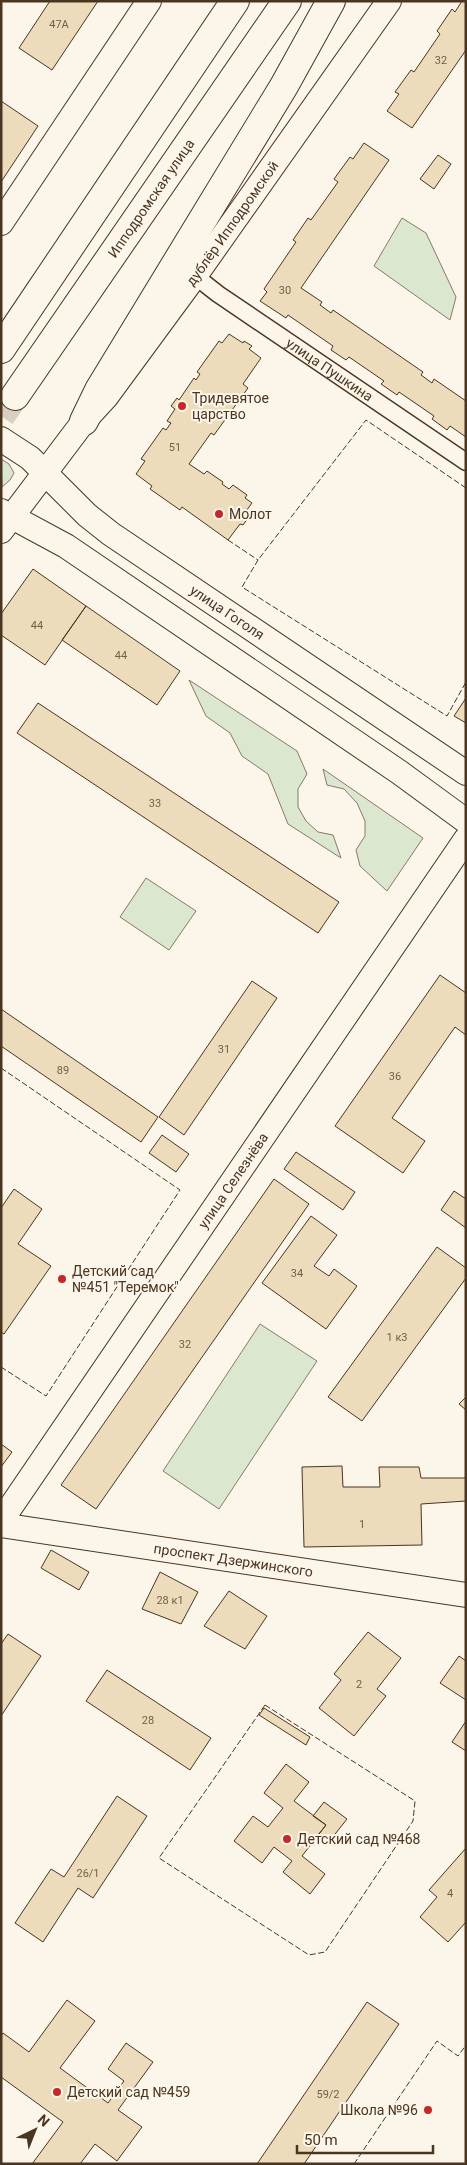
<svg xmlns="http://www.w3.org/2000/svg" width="467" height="2165" font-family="Roboto,sans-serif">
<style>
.green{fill:#dce7d0;stroke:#887966}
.building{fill:#ecdcbc;stroke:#4a3520}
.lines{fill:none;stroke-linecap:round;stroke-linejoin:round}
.highway-tunnel{stroke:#d8cfc1;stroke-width:28;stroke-dasharray:28 14;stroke-linecap:butt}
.street-casing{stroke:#4a3520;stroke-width:19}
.secondary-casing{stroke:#4a3520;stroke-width:26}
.highway-casing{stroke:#4a3520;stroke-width:30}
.street{stroke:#fbf6e9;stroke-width:16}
.secondary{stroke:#fbf6e9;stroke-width:24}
.highway{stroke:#fbf6e9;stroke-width:28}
.fence{stroke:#4a3520;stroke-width:1;stroke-dasharray:6 2.5;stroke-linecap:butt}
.poi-dot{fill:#c62828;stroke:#fbf6e9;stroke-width:2}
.labels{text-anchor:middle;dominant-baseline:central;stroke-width:4;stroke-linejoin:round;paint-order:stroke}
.number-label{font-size:11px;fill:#725f47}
.street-label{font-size:14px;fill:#4a3520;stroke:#fbf6e9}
.poi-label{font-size:14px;fill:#4a3520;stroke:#fbf6e9;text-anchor:start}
</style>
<rect width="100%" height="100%" fill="#fbf6e9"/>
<!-- green -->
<path class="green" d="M402 218 426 233 456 297 450 320 374 266Z
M1 459 9 464 14 473 10 480 2 487Z
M189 680 297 751 307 774 298 789V807L306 821 318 832 333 835 341 858 288 824 268 774 242 756 230 733 206 716Z
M323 769 423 838 387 891 360 866 356 850 365 836V821L357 803 344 789 327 785Z
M146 878 196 911 169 950 120 917Z
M260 1324 317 1361 219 1509 163 1471Z"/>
<!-- building -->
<path class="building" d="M50 1H98L52 70 19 48Z
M462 1H466V50L412 128 387 111 399 94 395 92 411 70 414 72 440 34 437 31 452 9 455 12Z
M1 101 38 126 1 182Z
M364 143 389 160 301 288 322 302 320 305 331 313 333 310 423 372 421 375 432 383 434 379 466 401V437L450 426 447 430 432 419 434 416 399 392 397 395 381 384 384 381 349 357 346 360 331 350 333 346 288 315 286 318 260 301 267 292 264 289 296 242 293 240 308 218 311 220 338 182 334 179 350 157 353 159Z
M438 155 451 164 434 189 420 179Z
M229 334 243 343 244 341 252 346 249 349 261 358 243 384 248 388 214 435 211 433 189 464 204 474 207 471 223 482 222 484 229 489 233 485 247 495 245 498 252 503 246 511 251 514 243 525 240 524 228 540 182 507 180 510 150 489 152 486 136 474 145 461 141 459 163 428 166 430 171 423 167 421 175 409 171 406 177 398 179 400 194 378 196 380 200 374 197 372 219 341 222 343Z
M33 569 86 606 45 665 1 635V614Z
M86 606 180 671 157 705 62 640Z
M466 698V723L454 716Z
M38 703 339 902 318 933 17 733Z
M440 975 466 993V1035L455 1027 392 1118 425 1141 403 1173 335 1126Z
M252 981 277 998 184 1135 159 1117Z
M1 1009 158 1117 141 1142 1 1046Z
M162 1135 189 1154 176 1172 149 1153Z
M296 1152 355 1192 343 1210 284 1169Z
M274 1179 309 1204 96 1509 61 1485Z
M14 1189 42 1209 18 1244 51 1266 4 1334 1 1332V1208Z
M454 1191 466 1199V1228L441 1210Z
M311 1216 337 1235 314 1266 329 1276 334 1269 357 1286 326 1329 262 1283Z
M437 1247 466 1268V1278L362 1421 328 1397Z
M466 1397V1410L459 1404Z
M1 1444 12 1452 1 1467Z
M342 1466 343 1487H380L379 1467H419L421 1478H466V1501L421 1504 422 1545 304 1547 302 1467Z
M51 1550 89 1572 79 1590 41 1568Z
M160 1572 198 1592 181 1624 142 1609Z
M229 1591 267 1616 245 1649 204 1626Z
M368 1632 401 1658 377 1689 386 1696 354 1736 319 1708 341 1680 334 1674Z
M8 1634 41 1656 1 1716V1644Z
M459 1656 466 1661V1700L440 1683Z
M107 1670 211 1738 190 1770 86 1701Z
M264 1708 310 1737 306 1745 259 1715Z
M466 1721V1751L452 1742Z
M286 1764 309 1782 294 1801 326 1825 302 1856 325 1874 310 1894 283 1872 292 1861 274 1847 262 1863 234 1841 253 1816 268 1827 283 1808 264 1793Z
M117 1796 147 1816 93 1898 78 1888 43 1942 15 1923 51 1869 64 1877Z
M324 1802 347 1819 328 1843 318 1835 326 1825 313 1816Z
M466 1848V1922L448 1942 420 1917 437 1897 429 1890Z
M67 2000 95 2021 60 2068 108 2103 124 2081 108 2069 126 2043 153 2062 118 2110 142 2127 117 2161 95 2144 80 2164H32L63 2122 1 2077V2036L3 2033 29 2052Z
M367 2002 399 2024 304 2164H257Z"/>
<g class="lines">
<!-- highway-tunnel -->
<path class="highway-tunnel" d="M1 416 15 396"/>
<defs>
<g id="street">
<path id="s1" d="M195 276 218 294 466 462"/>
</g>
<g id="secondary">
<path d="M1 223 149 1"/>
<path id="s2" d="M1 439 30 458 87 515 111 534 466 773"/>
<path d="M1 511 66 546 399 772 466 821"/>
<path id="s3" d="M1 531 84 421 106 397 195 276 389 1"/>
<path id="s4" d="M1 1521 466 839"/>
<path id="s5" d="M1 1525 466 1595"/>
</g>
<g id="highway">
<path d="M1 349 235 1"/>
<path id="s6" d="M15 396 287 1"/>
<path d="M84 421 99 390 284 86 331 1"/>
</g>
</defs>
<!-- street casing -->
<use href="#street" class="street-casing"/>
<!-- secondary casing -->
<use href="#secondary" class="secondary-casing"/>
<!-- highway casing -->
<use href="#highway" class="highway-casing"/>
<!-- street -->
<use href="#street" class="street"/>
<!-- secondary -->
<use href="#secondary" class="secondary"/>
<!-- highway -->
<use href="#highway" class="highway"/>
<!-- fence -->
<path class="fence" d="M466 488 366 420 258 560 242 587 447 716 466 682
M228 540 258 560
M1 1068 180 1190 46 1396 1 1367
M265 1705 415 1801 413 1821 325 1952 309 1955 159 1858Z
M354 2164 437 2041 458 2056 466 2045"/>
</g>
<!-- markers -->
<g class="poi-dot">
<circle cx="182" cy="406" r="5"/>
<circle cx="219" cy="514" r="5"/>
<circle cx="62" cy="1279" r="5"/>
<circle cx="287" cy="1839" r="5"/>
<circle cx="57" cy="2092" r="5"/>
<circle cx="428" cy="2110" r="5"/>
</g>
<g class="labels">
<!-- number labels -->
<g class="number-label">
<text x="59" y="24">47А</text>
<text x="441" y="60">32</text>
<text x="285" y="290">30</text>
<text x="175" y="447">51</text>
<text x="37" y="625">44</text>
<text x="121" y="655">44</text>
<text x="155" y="803">33</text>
<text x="224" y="1049">31</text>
<text x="63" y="1070">89</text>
<text x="395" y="1076">36</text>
<text x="297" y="1273">34</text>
<text x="397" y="1337">1 к3</text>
<text x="185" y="1344">32</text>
<text x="362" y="1524">1</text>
<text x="170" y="1600">28 к1</text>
<text x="359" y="1684">2</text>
<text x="148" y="1720">28</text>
<text x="88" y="1873">26/1</text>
<text x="450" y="1893">4</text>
<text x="328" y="2094">59/2</text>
</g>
<!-- street labels -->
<g class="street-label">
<text stroke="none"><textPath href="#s6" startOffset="240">Ипподромская улица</textPath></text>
<text stroke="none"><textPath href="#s3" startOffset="385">дублёр Ипподромской</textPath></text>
<text stroke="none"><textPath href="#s1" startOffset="164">улица Пушкина</textPath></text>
<text stroke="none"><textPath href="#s2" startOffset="286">улица Гоголя</textPath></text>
<text stroke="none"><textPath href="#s4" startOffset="412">улица Селезнёва</textPath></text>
<text stroke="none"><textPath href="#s5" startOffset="235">проспект Дзержинского</textPath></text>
</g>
<!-- poi labels -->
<g class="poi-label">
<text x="192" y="398">Тридевятое<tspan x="192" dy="16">царство</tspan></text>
<text x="229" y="514">Молот</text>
<text x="72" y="1271">Детский сад<tspan x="72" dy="16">№451 "Теремок"</tspan></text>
<text x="297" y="1839">Детский сад №468</text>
<text x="67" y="2092">Детский сад №459</text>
<text x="418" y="2110" text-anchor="end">Школа №96</text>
</g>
</g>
<!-- border -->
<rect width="467" height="2165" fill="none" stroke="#4a3520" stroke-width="5"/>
<!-- north arrow -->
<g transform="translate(35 2130) rotate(43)" stroke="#fbf6e9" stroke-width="4" paint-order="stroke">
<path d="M0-4L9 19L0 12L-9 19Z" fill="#4a3520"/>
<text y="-8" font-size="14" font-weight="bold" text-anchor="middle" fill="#4a3520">N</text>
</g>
<!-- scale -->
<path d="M297 2145v8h136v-8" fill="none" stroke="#4a3520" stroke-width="2.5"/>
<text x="304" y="2145" font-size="15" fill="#4a3520" stroke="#fbf6e9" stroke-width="4" paint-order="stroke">50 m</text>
</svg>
